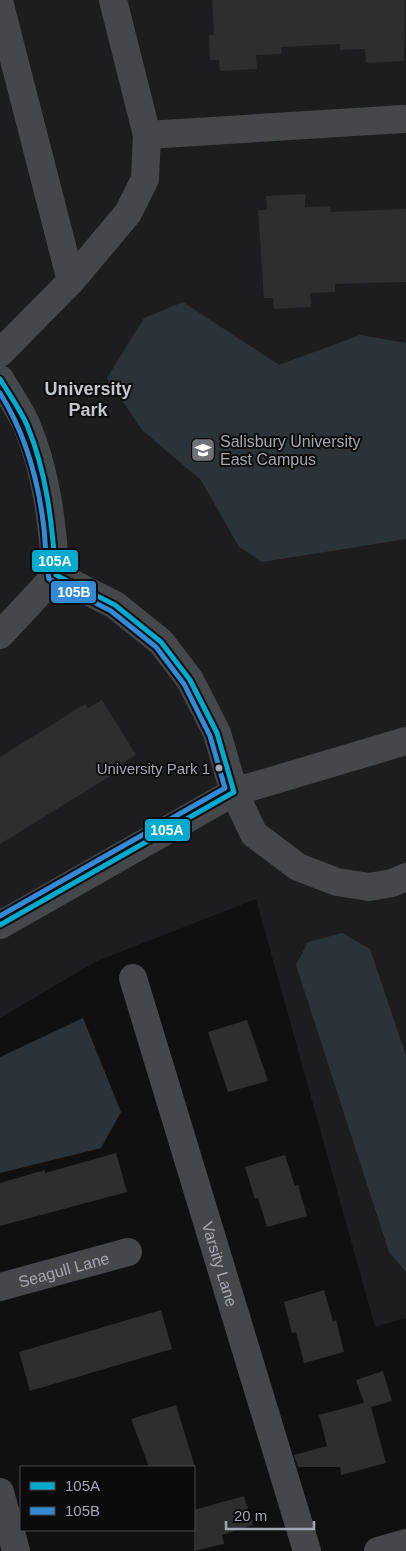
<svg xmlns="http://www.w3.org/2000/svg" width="406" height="1551" font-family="Arial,sans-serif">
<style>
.built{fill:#1d1d1f}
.water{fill:#2c3338}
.building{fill:#2e2e2f}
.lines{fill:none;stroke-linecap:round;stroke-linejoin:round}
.minor{stroke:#46474b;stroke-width:28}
.bus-1-casing{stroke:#0b0b0c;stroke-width:9}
.bus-2-casing{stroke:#0b0b0c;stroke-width:9}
.bus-1{stroke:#00a9ce;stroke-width:5}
.bus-2{stroke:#338bd7;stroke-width:5}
.bus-dot{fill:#a3a7b1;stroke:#0b0b0c;stroke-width:2}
.labels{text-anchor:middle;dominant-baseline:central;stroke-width:4;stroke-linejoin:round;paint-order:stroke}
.bus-label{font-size:15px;fill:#a3a7b1;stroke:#0b0b0c;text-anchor:end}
.poi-label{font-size:16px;fill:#a3a7b1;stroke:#0b0b0c;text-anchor:start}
.street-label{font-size:16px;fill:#a3a7b1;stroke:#0b0b0c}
.neighbourhood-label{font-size:18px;font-weight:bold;fill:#c3c6cd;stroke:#0b0b0c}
.line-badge{stroke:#0b0b0c;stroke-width:2}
.badge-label{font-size:14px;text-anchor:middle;font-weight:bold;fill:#fff}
</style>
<rect width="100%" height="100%" fill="#101011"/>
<!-- built -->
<path class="built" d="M0 0H406V1318L375 1327 256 899 97 961 0 1018Z"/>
<!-- water -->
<path class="water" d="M183 302 279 365 360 335 406 343V539L262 562 239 547 201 480 142 430 107 378 144 318Z
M342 933 370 949 406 1056V1272L389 1252 296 965 308 942Z
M83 1018 121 1112 101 1148 0 1173V1057Z"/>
<!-- building -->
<path class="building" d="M212 0H405L404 61 366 63 365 49 340 50V44L281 47V54L256 55 257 69 220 71 219 60H210L209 35H214Z
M305 194V207L330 206 331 212 406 209V282L335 284V292L310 293 311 307 274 309 273 298H264L258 210H267L266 196Z
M102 700 136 755 122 763 125 767 0 844V757L85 704 88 708Z
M247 1020 268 1081 228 1092 208 1032Z
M116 1153 127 1192 0 1226V1183L45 1170V1173Z
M285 1155 295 1186 298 1185 307 1216 267 1227 258 1198 255 1199 245 1167Z
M324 1290 333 1321 336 1320 344 1352 304 1363 296 1332 292 1333 284 1302Z
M161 1310 172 1349 30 1391 19 1352Z
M383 1371 392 1401 371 1407 386 1463 341 1475 340 1467H298L294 1455 327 1446 319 1415 364 1403 356 1380Z
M176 1405 195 1467H149L131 1419Z
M244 1496 253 1525 222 1535 224 1544 194 1551V1510Z"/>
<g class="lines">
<!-- minor -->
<g class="minor">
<path d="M0 5 71 281"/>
<path d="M147 135 403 119"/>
<path d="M0 353 71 281 128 213 145 179 147 135 113 0"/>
<path d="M0 379C9 394 20 410 27 426 47 474 52 523 56 575L0 635"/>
<path d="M56 575 115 605 161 642 190 680 217 733 234 792 254 834 298 867 337 882 369 887 392 883 406 877"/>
<path d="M0 925 234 792 406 741"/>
<path id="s1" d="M133 978 307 1551"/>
<path id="s2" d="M0 1287 128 1252"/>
<path d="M0 1492 16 1551"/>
<path d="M378 1551 406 1543"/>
</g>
<defs>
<path id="bus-1" d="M0 379C9 394 20 409 27 425 47 473 52 524 56 575L115 605 161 642 190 680 217 733 234 792 0 925"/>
<path id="bus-2" d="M0 393C25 433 37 475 43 521 46 540 45 560 49 579L111 611 156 647 184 684 210 736 225 788 0 916"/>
</defs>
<!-- bus-1 casing -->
<use href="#bus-1" class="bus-1-casing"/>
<!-- bus-2 casing -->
<use href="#bus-2" class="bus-2-casing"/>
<!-- bus-1 -->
<use href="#bus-1" class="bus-1"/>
<!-- bus-2 -->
<use href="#bus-2" class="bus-2"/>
</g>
<!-- icons -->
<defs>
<symbol id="university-square" viewBox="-11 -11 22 22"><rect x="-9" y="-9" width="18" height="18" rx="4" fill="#707279" stroke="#0b0b0c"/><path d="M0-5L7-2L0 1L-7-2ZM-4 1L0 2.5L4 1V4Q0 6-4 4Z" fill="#fff"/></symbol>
</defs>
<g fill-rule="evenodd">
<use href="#university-square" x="189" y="436" width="28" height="28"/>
</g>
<!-- markers -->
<circle class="bus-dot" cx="219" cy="768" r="4.5"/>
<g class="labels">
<!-- bus labels -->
<g class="bus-label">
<text x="210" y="768">University Park 1</text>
</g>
<!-- poi labels -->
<g class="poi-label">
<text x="220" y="441">Salisbury University<tspan x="220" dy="18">East Campus</tspan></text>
</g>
<!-- street labels -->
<g class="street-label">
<text stroke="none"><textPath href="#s1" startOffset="299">Varsity Lane</textPath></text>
<text stroke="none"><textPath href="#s2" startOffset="66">Seagull Lane</textPath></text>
</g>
<!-- neighbourhood labels -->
<g class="neighbourhood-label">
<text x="88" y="389">University<tspan x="88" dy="21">Park</tspan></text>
</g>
</g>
<g class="line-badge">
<rect x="31" y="549" width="48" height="24" rx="5" fill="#00a9ce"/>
<rect x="50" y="580" width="47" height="24" rx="5" fill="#338bd7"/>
<rect x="144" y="818" width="47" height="24" rx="5" fill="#00a9ce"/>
</g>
<g class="badge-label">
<text x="55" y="566">105A</text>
<text x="74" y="597">105B</text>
<text x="167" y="835">105A</text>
</g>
<!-- legend -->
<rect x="20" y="1466" width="175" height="65" fill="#0b0b0c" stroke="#48494e"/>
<rect x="30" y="1482" width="25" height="8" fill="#00a9ce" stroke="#48494e"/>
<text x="65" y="1491" font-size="15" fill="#a3a7b1">105A</text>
<rect x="30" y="1507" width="25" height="8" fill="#338bd7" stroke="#48494e"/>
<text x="65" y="1516" font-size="15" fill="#a3a7b1">105B</text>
<!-- scale -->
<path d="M226 1521v8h88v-8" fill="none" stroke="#a3a7b1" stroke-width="2.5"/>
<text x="234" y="1521" font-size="15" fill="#a3a7b1" stroke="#0b0b0c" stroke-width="4" paint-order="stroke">20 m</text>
</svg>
